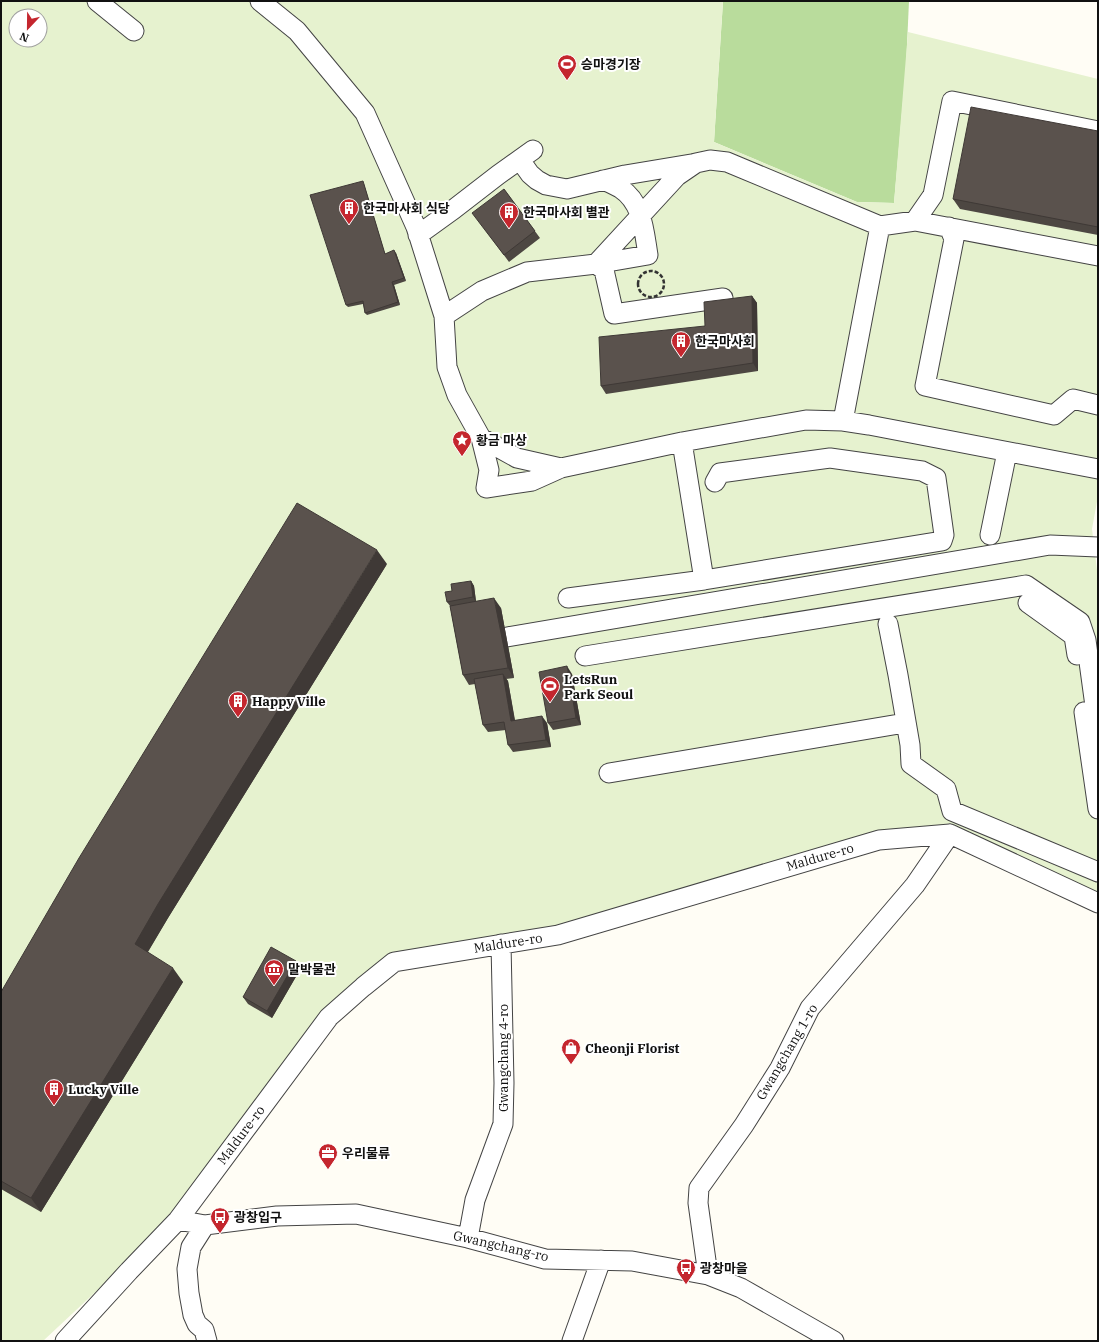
<svg xmlns="http://www.w3.org/2000/svg" width="1099" height="1342" font-family="'IBM Plex Serif','Noto Sans KR',serif">
<style>
.forest{fill:#b9dc9c}
.pitch{fill:#e6f2cf;fill-rule:evenodd}
.lines{fill:none;stroke-linecap:round;stroke-linejoin:round}
.minor-casing{stroke:#444;stroke-width:21}
.path{stroke:#333;stroke-width:2.5;stroke-dasharray:4 2;stroke-linecap:butt}
.minor{stroke:#fff;stroke-width:19}
.wall{fill:#4d4742}
.shaded-wall{fill:#3f3936}
.building{fill:#5a524d;stroke:#3f3936}
.labels{text-anchor:middle;dominant-baseline:central;stroke-width:4;stroke-linejoin:round;paint-order:stroke}
.poi-label{font-size:13px;font-weight:bold;fill:#111;stroke:#fff;text-anchor:start}
.street-label{font-size:13px;fill:#111;stroke:#fff}
</style>
<rect width="100%" height="100%" fill="#fffdf5"/>
<!-- forest -->
<path class="forest" d="M723 1H909L906 67 894 203 857 202 714 142Z"/>
<!-- pitch -->
<path class="pitch" d="M1 1H723L714 142 857 202 894 203 908 32 1098 79V496L1092 529 1098 578V895L949 829 877 837 362 981 190 1196 134 1256 43 1341H1ZM16 16H40V40H16Z"/>
<g class="lines">
<defs>
<path id="minor" d="M97 1 134 31
M260 1 297 31 365 113 416 227 444 316 447 367 457 395 481 438 489 470 486 488 532 481 561 468 682 442 806 420 843 421 869 425 1098 469
M520 160 530 174 537 180 546 185 567 189 625 175 691 164
M915 221 933 195 952 101 1098 131
M949 227 954 239 925 386 1054 415 1073 399 1098 405
M418 235 454 209 498 175 533 150
M596 264 604 270 614 314 723 298
M596 264 648 255C644 231 643 203 620 188 614 185 608 182 603 180
M444 316 482 291 527 272 596 264 677 176 696 163 710 160 727 162 880 226 915 221 1098 256
M843 421 880 226
M481 438 517 458 561 468
M682 442 704 580
M990 535 1007 452
M568 598 704 580 942 541 944 535 936 478 922 471 830 458 720 473 715 482
M1028 603 1074 636 1077 655
M888 624 898 675 910 745 911 764 946 789 952 811 1098 872
M507 637 1050 545 1098 547
M585 656 1026 585 1080 622 1086 640 1098 728
M1084 712 1098 809
M609 773 905 723
M178 1220 205 1225 277 1216 356 1214 468 1238 545 1259 632 1261 708 1275 741 1288 834 1341
M205 1225 191 1247 187 1269 189 1293 193 1315 197 1324 204 1330 207 1341
M468 1238 475 1200 503 1124 504 1083 501 944
M708 1275 698 1203 699 1188 744 1125 780 1068 810 1008 915 885 950 834
M65 1341 129 1271 178 1220 329 1017 363 987 394 962 558 935 879 840 950 834 1098 903
M572 1341 601 1260"/>
</defs>
<!-- minor casing -->
<use href="#minor" class="minor-casing"/>
<!-- path -->
<path class="path" d="M638 284a13 13 0 1 1 26 0a13 13 0 1 1-26 0Z"/>
<!-- minor -->
<use href="#minor" class="minor"/>
</g>
<!-- wall -->
<path class="wall" d="M1098 131V235L960 209 953 199Z
M364 184 385 254 396 253 406 281 394 285 400 305 367 315 365 313 363 304 348 307 346 305Z
M504 189 540 238 509 262 478 220Z
M752 296 757 303 758 371 606 394 601 386 705 326Z
M387 564 168 918 148 952 183 982 41 1212 1 1189V992Z
M471 581 474 586 476 601 501 608 514 678 506 679 508 681 515 720 547 723 551 747 513 752 508 745 506 730 488 732 483 725 475 684 469 685 463 675 450 606 447 602 452 591Z
M572 674 581 725 553 730 548 723Z
M301 968 272 1018 248 1004 243 997Z"/>
<!-- shaded-wall -->
<path class="shaded-wall" d="M394 250 396 253 406 281 404 278Z
M392 282 394 285 400 305 398 302Z
M752 296 757 303 758 371 753 363Z
M377 550 387 564 168 918 144 958 135 944 158 904Z
M471 581 474 586 476 602 473 597Z
M494 598 501 608 514 678 508 668Z
M567 666 572 674 581 725 576 718Z
M503 674 508 681 516 728 511 721Z
M542 716 547 723 551 747 546 740Z
M296 961 301 968 272 1018 267 1011Z
M173 968 183 982 41 1212 31 1198Z"/>
<!-- building -->
<path class="building" d="M971 107 1098 131V227L953 199Z
M363 181 385 254 394 250 404 278 392 282 398 302 365 313 363 301 346 305 310 195Z
M504 189 535 231 504 255 472 213Z
M752 296 753 363 601 386 599 337 705 326 704 302Z
M297 503 377 550 158 904 135 944 173 968 31 1198 1 1181V992L79 858Z
M471 581 473 597 447 602 445 592 452 591 451 584Z
M494 598 508 668 463 675 450 606Z
M567 666 576 718 548 723 539 672Z
M503 674 511 721 542 716 546 740 508 745 504 722 483 725 474 679Z
M271 947 296 961 267 1011 243 997Z"/>
<!-- icons -->
<defs>
<symbol id="stadium-pin" viewBox="-11 -11 22 30"><path d="M0 17L-7.5 6A9.5 9.5 0 1 1 7.5 6Z" fill="#c4262e" stroke="#fff"/><path d="M0-5a6.5 5 0 1 0 0 10a6.5 5 0 1 0 0-10ZM-3.5-1.8h7v3.6h-7Z" fill="#fff"/></symbol>
<symbol id="building-pin" viewBox="-11 -11 22 30"><path d="M0 17L-7.5 6A9.5 9.5 0 1 1 7.5 6Z" fill="#c4262e" stroke="#fff"/><path d="M-4-6H4V6H1V3H-1V6H-4ZM-2.5-4.3h1.7v1.8h-1.7ZM.8-4.3h1.7v1.8H.8ZM-2.5-1h1.7V.8h-1.7ZM.8-1h1.7V.8H.8Z" fill="#fff"/></symbol>
<symbol id="sight-pin" viewBox="-11 -11 22 30"><path d="M0 17L-7.5 6A9.5 9.5 0 1 1 7.5 6Z" fill="#c4262e" stroke="#fff"/><path d="M0-6L1.8-2.2L6-1.7L2.9 1.2L3.7 5.4L0 3.3L-3.7 5.4L-2.9 1.2L-6-1.7L-1.8-2.2Z" fill="#fff"/></symbol>
<symbol id="museum-pin" viewBox="-11 -11 22 30"><path d="M0 17L-7.5 6A9.5 9.5 0 1 1 7.5 6Z" fill="#c4262e" stroke="#fff"/><path d="M0-6L6-3V-2H-6V-3ZM-5-1h2V3h-2ZM-1-1h2V3h-2ZM3-1h2V3H3ZM-6 4H6V6H-6Z" fill="#fff"/></symbol>
<symbol id="shop-pin" viewBox="-11 -11 22 30"><path d="M0 17L-7.5 6A9.5 9.5 0 1 1 7.5 6Z" fill="#c4262e" stroke="#fff"/><path d="M-5-2.5h2.3a2.7 3.5 0 0 1 5.4 0H5L5.5 6h-11ZM-1.5-2.5h3a1.5 2.3 0 0 0-3 0Z" fill="#fff"/></symbol>
<symbol id="office-pin" viewBox="-11 -11 22 30"><path d="M0 17L-7.5 6A9.5 9.5 0 1 1 7.5 6Z" fill="#c4262e" stroke="#fff"/><path d="M-6-3h4V-5.5h4V-3h4V5H-6ZM-1-4.5V-3h2v-1.5ZM-6 0V1H6V0Z" fill="#fff"/></symbol>
<symbol id="bus-pin" viewBox="-11 -11 22 30"><path d="M0 17L-7.5 6A9.5 9.5 0 1 1 7.5 6Z" fill="#c4262e" stroke="#fff"/><path d="M-5-6H5V4H4V6H2V4H-2V6H-4V4H-5ZM-3.5-4V0h7V-4ZM-3.5 1.2v1.5H-2V1.2ZM2 1.2v1.5H3.5V1.2Z" fill="#fff"/></symbol>
</defs>
<g fill-rule="evenodd">
<use href="#stadium-pin" x="556" y="53" width="22" height="30"/>
<use href="#building-pin" x="338" y="197" width="22" height="30"/>
<use href="#building-pin" x="498" y="201" width="22" height="30"/>
<use href="#building-pin" x="670" y="330" width="22" height="30"/>
<use href="#sight-pin" x="451" y="429" width="22" height="30"/>
<use href="#stadium-pin" x="539" y="675" width="22" height="30"/>
<use href="#building-pin" x="227" y="690" width="22" height="30"/>
<use href="#museum-pin" x="263" y="958" width="22" height="30"/>
<use href="#shop-pin" x="560" y="1037" width="22" height="30"/>
<use href="#building-pin" x="43" y="1078" width="22" height="30"/>
<use href="#office-pin" x="317" y="1142" width="22" height="30"/>
<use href="#bus-pin" x="209" y="1206" width="22" height="30"/>
<use href="#bus-pin" x="675" y="1257" width="22" height="30"/>
</g>
<g class="labels">
<!-- poi labels -->
<g class="poi-label">
<text x="581" y="64">승마경기장</text>
<text x="363" y="208">한국마사회 식당</text>
<text x="523" y="212">한국마사회 별관</text>
<text x="695" y="341">한국마사회</text>
<text x="476" y="440">황금 마상</text>
<text x="564" y="679">LetsRun<tspan x="564" dy="15">Park Seoul</tspan></text>
<text x="252" y="701">Happy Ville</text>
<text x="288" y="969">말박물관</text>
<text x="585" y="1048">Cheonji Florist</text>
<text x="68" y="1089">Lucky Ville</text>
<text x="342" y="1153">우리물류</text>
<text x="234" y="1217">광창입구</text>
<text x="700" y="1268">광창마을</text>
</g>
<!-- street labels -->
<g class="street-label">
<text transform="translate(820 857) rotate(-16)">Maldure-ro</text>
<text transform="translate(508 943) rotate(-9)">Maldure-ro</text>
<text transform="translate(787 1052) rotate(-60)">Gwangchang 1-ro</text>
<text transform="translate(503 1058) rotate(-90)">Gwangchang 4-ro</text>
<text transform="translate(241 1135) rotate(-53)">Maldure-ro</text>
<text transform="translate(501 1246) rotate(13)">Gwangchang-ro</text>
</g>
</g>
<!-- border -->
<rect width="1099" height="1342" fill="none" stroke="#111111" stroke-width="4"/>
<!-- north arrow -->
<g transform="translate(28 28) rotate(202)"><circle r="19" fill="#ffffff" stroke="#a0a0a0"/>
<path d="M0-3L7 15L0 10L-7 15Z" fill="#c4262e"/>
<text y="-6" font-size="11" font-weight="bold" text-anchor="middle" fill="#111111">N</text>
</g>
</svg>
